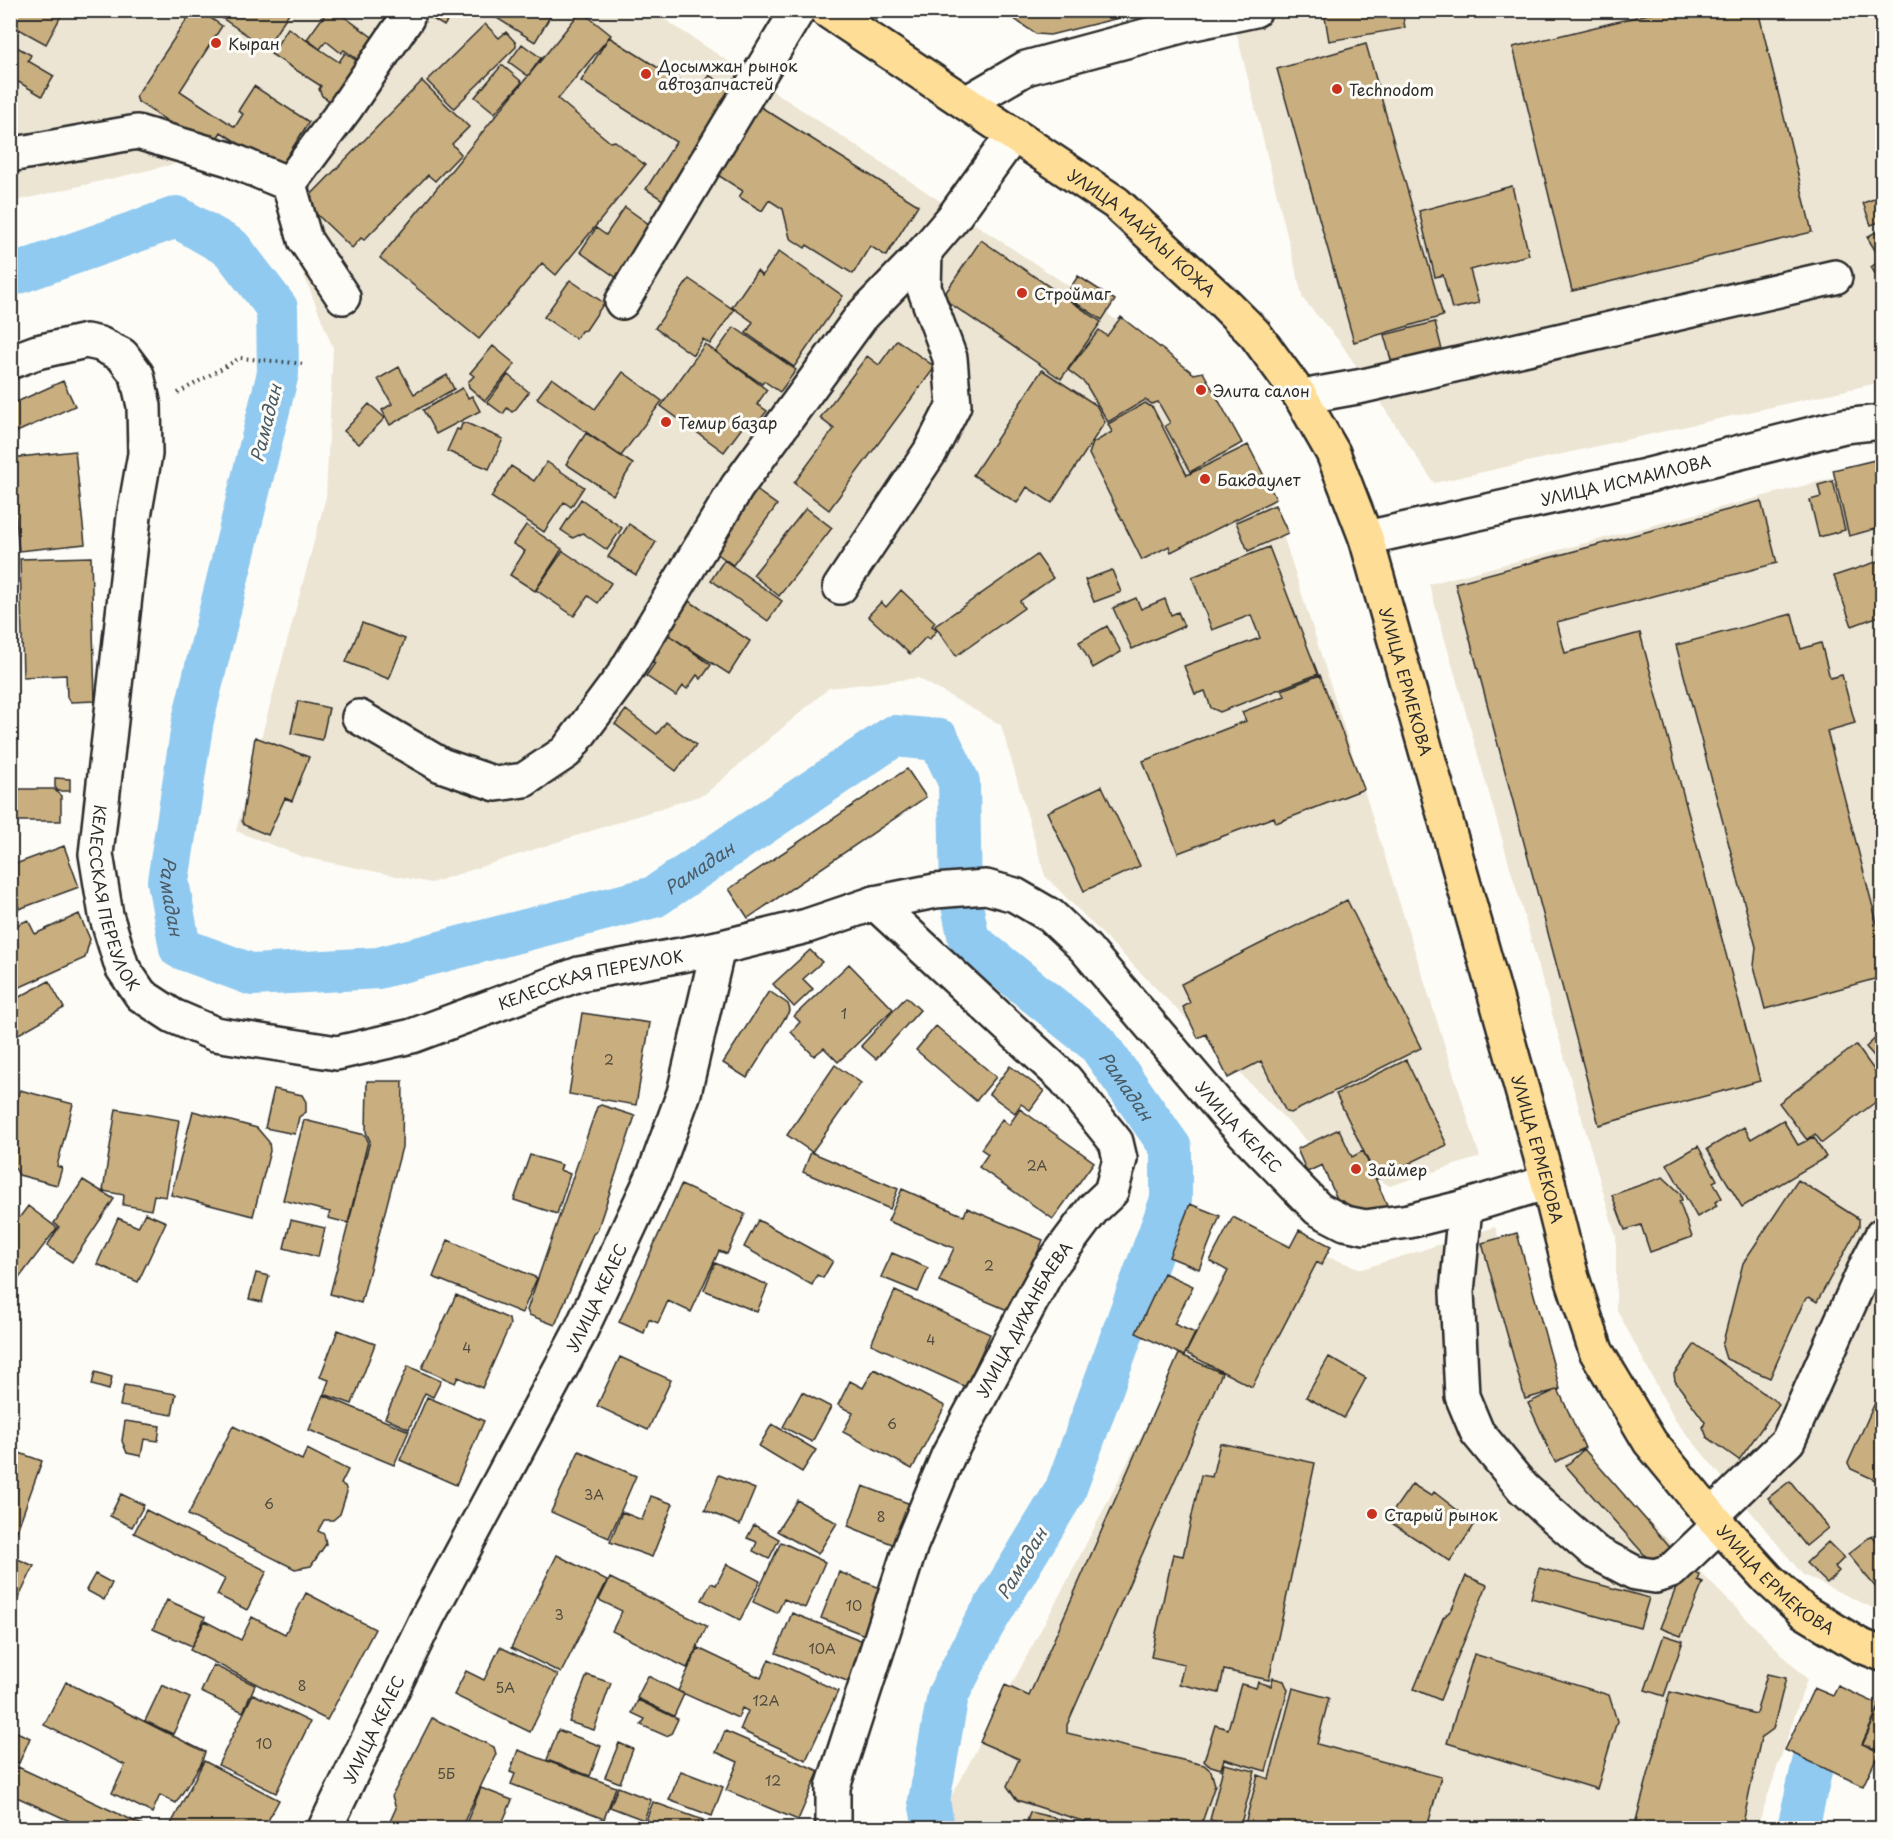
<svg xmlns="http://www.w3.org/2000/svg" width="1893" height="1839" font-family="'Playpen Sans',sans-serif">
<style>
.built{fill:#ede5d3}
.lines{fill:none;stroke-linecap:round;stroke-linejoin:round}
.canal{stroke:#91caf0;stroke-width:42}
.building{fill:#c9af7f;stroke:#2b2b2b;stroke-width:1.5}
.minor-casing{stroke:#2b2b2b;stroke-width:38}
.major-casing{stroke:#2b2b2b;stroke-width:38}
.path{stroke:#2b2b2b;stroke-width:4;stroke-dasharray:1.5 4.5;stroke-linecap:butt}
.minor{stroke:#fdfcf7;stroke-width:33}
.major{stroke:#fedd96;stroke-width:33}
.poi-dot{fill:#c8321e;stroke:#fdfcf7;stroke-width:2}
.labels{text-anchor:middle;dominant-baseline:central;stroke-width:6;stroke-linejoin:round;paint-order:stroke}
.number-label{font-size:14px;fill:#524c40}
.poi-label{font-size:16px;fill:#2b2b2b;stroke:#fdfcf7;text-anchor:start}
.street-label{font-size:16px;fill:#2b2b2b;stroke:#fdfcf7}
.water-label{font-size:18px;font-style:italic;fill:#4a5b66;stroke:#fdfcf7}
</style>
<rect width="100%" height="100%" fill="#fdfcf7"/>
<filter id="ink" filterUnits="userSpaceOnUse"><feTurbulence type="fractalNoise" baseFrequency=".0167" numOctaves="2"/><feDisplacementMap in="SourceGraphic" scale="12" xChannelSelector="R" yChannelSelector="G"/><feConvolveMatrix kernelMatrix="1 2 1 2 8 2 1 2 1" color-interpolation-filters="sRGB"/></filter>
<g filter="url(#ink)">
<!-- built -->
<path class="built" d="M10 11H652L1084 296 1196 380 1273 503 1480 1157 1390 1186 1306 1140 1045 876 1001 725 918 678 829 688 705 794 431 883 303 857 236 831 326 497 333 348 270 190 192 160 11 202Z
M1231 11H1882V382L1434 483 1340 342 1303 299Z
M1882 465V1605L1877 1610 1803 1575 1675 1420 1616 1308V1237L1429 584Z
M1495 1227 1572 1444 1807 1679 1757 1828H949L943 1812 1065 1585 1247 1229 1362 1269Z"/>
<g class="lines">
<!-- canal -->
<g class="canal">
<path id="s1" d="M10 276 177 217 231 248 277 308 278 373 193 720 168 881 180 948 253 975 378 968 654 897 894 736 939 740 959 782 961 900 969 940 1098 1044 1171 1148V1200L1065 1491 983 1626 948 1695 929 1801 934 1828"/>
<path d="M1798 1828 1813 1763"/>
</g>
</g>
<!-- building -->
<path class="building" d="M10 10H51L61 16 46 44 19 29 12 42Z
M193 10H199L222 26 180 91 235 127 243 114 238 111 254 86 309 122 279 169 221 132 210 149 138 102 136 96Z
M210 10H291L266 48Z
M328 10H335L383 45 368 67 344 50 341 53 326 41 320 49 307 39Z
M418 10H454L444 26Z
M484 10H554L535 42Z
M1001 10H1151L1050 35 1036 34Z
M1402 10 1405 28 1329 41 1324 11Z
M1665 10H1758L1812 232 1572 291 1513 47Z
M581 11 611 35 558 99 610 142 615 141 645 165 556 275 542 263 479 339 380 258Z
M485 24 499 38 506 32 516 43V47L454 108 427 81Z
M288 28 339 62 345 53 369 69 342 109 322 96 319 89 321 86 271 54Z
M609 37 698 93 709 75 742 96 672 206 646 189 676 142 581 81Z
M10 43 31 55 28 61 54 76 42 96 10 77Z
M522 44 541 58 528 76 509 62Z
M1366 44 1443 316 1354 342 1277 69Z
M502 65 522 82 495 113 475 97Z
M422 81 469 127 452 144 461 154 435 181 428 175 364 240 361 238 352 248 304 202Z
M756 104 918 205 886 256 870 246 853 274 807 245 805 248 790 238 783 209 769 200 762 211 739 197 743 191 713 172Z
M1512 186 1529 255 1470 270 1479 303 1452 309 1443 275 1435 277 1419 211Z
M1882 196V221L1871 225 1863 203Z
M625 207 653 227 617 278 580 252 596 228 606 235Z
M1882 228V285L1871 267 1881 260 1867 237Z
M981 240 1101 322 1061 379 942 298Z
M779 251 843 296 794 367 746 333 753 322 732 307 757 271 762 276Z
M1078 276 1115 300 1102 320 1065 296Z
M689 279 734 310 710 344 703 339 693 355 655 328Z
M570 280 604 303 586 330 581 331 576 339 544 317Z
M1121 317 1194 374 1203 372 1242 443 1190 472 1165 426 1170 423 1158 402 1152 404 1145 400 1108 422 1085 383 1068 370 1099 330 1107 336Z
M1435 322 1442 350 1392 363 1384 335Z
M734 327 796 370 780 392 764 381 762 384 716 352Z
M897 340 935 367 829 510 794 483 834 429 820 418 867 356 879 365Z
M705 344 767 390 757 404 767 411 752 430 744 425 724 452 661 406Z
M493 346 515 364 485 401 469 387 468 382 474 376 470 373Z
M399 367 414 394 447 375 454 389 390 425 382 410 392 404 378 379Z
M1042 370 1096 405 1105 422 1052 503 1027 487 1017 503 973 475Z
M623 372 662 401 621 456 537 398 552 378 595 409Z
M508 375 529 392 515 410 512 412 507 408 503 414 487 402Z
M63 381 75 406 10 435V405Z
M462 388 468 398 472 396 480 411 436 434 423 410Z
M1145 403 1153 408 1187 475 1248 445 1276 499 1171 552 1169 546 1142 560 1089 454 1093 443 1112 432 1108 424Z
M369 404 385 418 359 444 344 431Z
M466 423 503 439 489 469 447 451 457 429 460 430 462 424Z
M586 433 633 464 613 495 566 464Z
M75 451 85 544 19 551 10 458Z
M1875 460 1882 491V527L1849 536 1833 470Z
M547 462 584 487 571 507 564 502 544 532 491 497 511 466 534 481Z
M1833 481 1845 530 1819 537 1810 500 1821 497 1818 485Z
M755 489 777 505 733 565 712 550Z
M581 499 622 528 607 550 583 533 573 538 561 530Z
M1761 501 1777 563 1557 622 1565 653 1640 633 1760 1081 1599 1125 1455 583Z
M1275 505 1288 533 1248 551 1236 522Z
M806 508 832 528 779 596 753 575Z
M629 524 656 542 636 575 608 557Z
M526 525 562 549 535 591 510 575 525 551 513 544Z
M1269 547 1318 674 1220 712 1211 708 1205 691 1195 694 1184 666 1260 638 1251 615 1212 630 1192 577Z
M563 551 611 583 598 603 588 596 574 616 536 590Z
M1037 555 1053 578 1020 601 1024 608 956 656 935 626Z
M91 557 95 701 71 702 67 697 66 675 23 677 20 559Z
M724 560 782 601 768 621 711 580Z
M1882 560V615L1852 626 1834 576Z
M1112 570 1121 592 1094 602 1085 580Z
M901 590 935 622 932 626 937 630 929 640 926 637 910 654 868 616 881 602 886 607Z
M1136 598 1141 609 1165 599 1171 615 1178 612 1184 626 1132 649 1113 608Z
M689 601 750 641 729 674 667 634Z
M1792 614 1801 649 1821 643 1830 678 1842 675 1855 723 1827 731 1882 942V977L1765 1009 1754 966 1756 947 1676 645Z
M362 623 405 639 389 679 346 662Z
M1107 626 1121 652 1093 668 1079 642Z
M666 633 711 665 701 679 697 675 687 689 683 686 676 696 646 676 655 663 648 659Z
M1320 675 1364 789 1276 823 1274 817 1178 853 1143 761 1246 721 1242 712 1285 696 1282 690Z
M298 701 329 708 322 740 291 733Z
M626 710 657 734 666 722 696 745 676 771 615 724Z
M255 737 309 757 292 801 285 798 268 835 244 825 242 821Z
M907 769 926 797 748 918 729 889Z
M55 778 70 779V791H58L55 787Z
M1102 786 1140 866 1084 891 1047 812Z
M17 789H54L61 796V821H17Z
M64 846 79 887 19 909 18 905 10 908V866Z
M1347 900 1421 1048 1291 1113 1286 1112 1261 1061 1228 1078 1206 1034 1198 1038 1183 1007 1190 1003 1181 984Z
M79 914 90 939 85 958 18 988 10 971V928L28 920 35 934Z
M810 950 822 962 803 979 813 989 794 1007 773 984Z
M849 964 893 1009 838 1062 824 1048 814 1056 791 1032 800 1022 794 1016Z
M49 981 64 1008 10 1039V1002Z
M769 991 788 1004 790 1010 747 1078 723 1063Z
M906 997 920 1010 876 1059 861 1046Z
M582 1013 650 1023 636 1105 569 1094Z
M936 1026 996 1077 976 1101 916 1050Z
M1882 1032V1065L1866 1047Z
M1856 1045 1882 1081V1097L1822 1143 1815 1134 1807 1140 1779 1103Z
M1406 1060 1447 1145 1377 1179 1336 1094Z
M835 1065 861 1083 812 1152 787 1135Z
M1010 1066 1044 1091 1030 1110 1021 1104 1015 1113 989 1094Z
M367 1081H403L402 1147 361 1303 330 1294 370 1141 366 1132Z
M274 1089 302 1095 306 1102V1112L299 1117 295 1134 265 1128Z
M20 1090 73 1104 57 1166 62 1168 57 1185 19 1175 15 1168 10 1167V1128Z
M601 1105 635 1116 597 1231 593 1234 555 1325 529 1315 527 1310 597 1107Z
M116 1109 179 1120 166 1197 154 1195 151 1210 123 1205 124 1195 103 1191Z
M1020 1109 1094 1162 1053 1219 979 1167 988 1154 981 1149 1002 1119 1009 1125Z
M193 1111 257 1128 269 1142 270 1151 253 1216 171 1195Z
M304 1120 365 1135 368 1141 348 1223 328 1218 330 1212 283 1200Z
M1783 1120 1798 1145 1814 1137 1826 1157 1742 1207 1707 1149 1744 1127 1751 1139Z
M1339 1129 1352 1157 1363 1151 1388 1207 1353 1216 1342 1210 1322 1165 1307 1172 1297 1149Z
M1698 1146 1717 1180 1713 1182 1722 1198 1715 1202 1717 1206 1697 1217 1667 1164Z
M811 1152 898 1189 890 1209 803 1172Z
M530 1155 562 1165 560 1170 570 1174 557 1214 514 1200Z
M1663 1177 1680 1193 1682 1200 1679 1201 1692 1237 1650 1252 1641 1225 1625 1230 1612 1195Z
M83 1180 114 1199 72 1262 47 1246 59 1227 54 1223Z
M1798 1180 1859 1219V1226L1817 1302 1809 1297 1804 1301 1770 1378 1726 1359 1722 1346 1743 1263Z
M681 1185 745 1214 727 1254 719 1251 691 1312 668 1301 658 1323 649 1319 644 1333 619 1322Z
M902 1189 964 1216 967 1208 1043 1240 1012 1312 939 1281 954 1248 888 1221Z
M1190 1204 1220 1216 1199 1269 1169 1257Z
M28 1206 57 1228 10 1290V1230Z
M145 1213 166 1222 138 1282 97 1264 118 1218 138 1227Z
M1233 1217 1290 1247 1299 1230 1331 1246 1321 1265 1317 1262 1252 1387 1186 1353 1228 1271 1210 1261Z
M291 1220 325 1228 318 1257 284 1248Z
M758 1220 833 1261 823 1278 817 1275 812 1285 744 1247Z
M1517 1233 1560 1389 1525 1399 1482 1243Z
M448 1240 537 1278 522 1313 433 1277Z
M892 1253 928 1268 918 1292 881 1277Z
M715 1263 768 1285 757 1312 704 1290Z
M256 1273 269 1276 262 1302 249 1299Z
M1164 1273 1193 1286 1174 1324 1195 1333 1184 1356 1136 1333Z
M895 1291 990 1334 966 1387 871 1344Z
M456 1295 509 1319 510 1325 482 1388 458 1377 455 1383 422 1368Z
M338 1330 375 1344 352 1404 324 1394 329 1380 320 1377Z
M1695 1344 1779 1404 1739 1460 1707 1437 1703 1427 1705 1422 1675 1381 1674 1374Z
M1179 1354 1222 1373 1067 1725V1733L1204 1765 1211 1771 1215 1785 1200 1828H1104L1017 1800 1007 1786 1019 1759 980 1742 1005 1685 1029 1696Z
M620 1357 671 1380 648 1430 597 1406Z
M1329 1357 1366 1378 1344 1418 1306 1397Z
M408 1366 441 1381 433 1397 425 1393 409 1429 385 1418Z
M874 1369 945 1406 912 1469 843 1432 853 1413 838 1405 850 1381 863 1388Z
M95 1372 112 1377 109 1390 92 1385Z
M124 1385 176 1394 172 1415 120 1406Z
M1882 1387V1483L1851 1469 1848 1463Z
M1558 1389 1585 1448 1555 1462 1528 1403Z
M802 1392 831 1407 812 1442 783 1427Z
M323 1395 409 1431 394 1465 309 1430Z
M427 1397 484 1421 456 1485 400 1460Z
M125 1421 160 1426 158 1441 144 1439 141 1456 127 1453 122 1441Z
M772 1424 816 1450 802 1472 759 1446Z
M233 1426 302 1460 307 1449 348 1470 341 1484 345 1486 347 1492 340 1514 333 1520H324L318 1531 324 1534 326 1544 311 1566 295 1569 188 1515Z
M1220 1443 1315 1463 1269 1680 1224 1670 1219 1693 1179 1684 1184 1664 1151 1657 1173 1554 1183 1556 1201 1475 1212 1477Z
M1584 1449 1674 1552 1656 1568 1566 1466Z
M14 1451 42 1461 10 1550V1461Z
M579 1451 636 1476 609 1538 551 1512Z
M719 1475 755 1489 740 1525 705 1510Z
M1790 1481 1828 1528 1806 1546 1768 1498Z
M1412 1484 1431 1496 1434 1492 1475 1524 1450 1561 1387 1520Z
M863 1486 913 1505 897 1546 848 1526Z
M121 1494 144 1505 132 1527 110 1516Z
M651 1496 673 1504 652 1557 610 1542 622 1512 642 1520Z
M797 1500 837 1523 818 1554 777 1531Z
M146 1510 267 1571 247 1610 217 1595 225 1579 134 1533Z
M754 1525 779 1539 769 1559 753 1551 757 1542 747 1538Z
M1872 1535 1882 1548V1595L1848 1554Z
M781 1542 825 1562 805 1608 784 1599 777 1613 753 1602Z
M1828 1542 1844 1558 1835 1567 1839 1571 1827 1583 1806 1563Z
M557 1555 607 1581 561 1673 511 1648Z
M13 1557 34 1566 10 1616V1562Z
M727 1564 760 1581 740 1620 702 1600 711 1583 716 1585Z
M1539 1568 1649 1598 1640 1628 1531 1598Z
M1684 1568 1700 1575 1698 1581 1703 1583 1681 1636 1660 1628Z
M839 1572 888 1591 870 1637 821 1618Z
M95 1574 112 1583 104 1600 86 1590Z
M1466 1576 1487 1585 1440 1700 1414 1689 1443 1618 1452 1609Z
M610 1578 707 1626 687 1668 612 1631 622 1611 599 1600Z
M306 1593 375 1629 327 1720 190 1650 205 1621 241 1640 252 1617 285 1634Z
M167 1600 205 1617 192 1646 153 1629Z
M792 1613 868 1643 852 1683 776 1653Z
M1664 1635 1683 1641 1664 1696 1645 1690Z
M500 1647 558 1675 530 1732 454 1695 466 1671 484 1680Z
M698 1648 761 1678 769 1659 838 1691 806 1760 740 1730 748 1711 742 1708 738 1718 678 1691Z
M1474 1654 1609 1695 1617 1721 1597 1789 1447 1743Z
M213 1665 255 1685 243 1712 201 1692Z
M1767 1674 1786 1678 1773 1729 1761 1738 1742 1828H1634L1670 1692 1756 1714Z
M587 1675 611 1683 594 1730 569 1722Z
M648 1676 684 1694 674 1716 637 1698Z
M1273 1678 1284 1681 1288 1690 1266 1771 1224 1759 1221 1769 1208 1765 1204 1761 1215 1725 1228 1729 1241 1684 1256 1688 1258 1682 1271 1686Z
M66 1682 205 1752 201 1764 176 1803 160 1795 152 1813 112 1793 125 1765 44 1725Z
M162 1685 190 1698 173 1734 145 1721Z
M1838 1686 1880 1705 1862 1744 1879 1752 1863 1786 1785 1750 1814 1688 1833 1696Z
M1293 1688 1329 1698 1317 1744 1441 1777 1427 1828H1244L1258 1775 1269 1779Z
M253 1694 310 1722 276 1793 218 1765Z
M638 1700 678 1719 671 1734 666 1736 641 1725 645 1719 632 1713Z
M1880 1706 1882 1707V1752L1863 1744Z
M432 1718 494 1747 496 1754 461 1828H387L396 1808 392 1796Z
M10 1729 30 1738 19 1763 10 1760Z
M558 1730 601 1746 590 1776 547 1760Z
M725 1731 819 1771 798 1820 726 1790 738 1762 716 1752Z
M619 1743 633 1749 620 1783 605 1777Z
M518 1750 616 1787 604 1819 511 1784 515 1774 510 1772Z
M204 1761 279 1800 264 1828H169Z
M1224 1764 1255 1771 1240 1827 1210 1820Z
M18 1767 149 1828H85L10 1794V1782Z
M681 1771 723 1787 712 1816 669 1800Z
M618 1787 651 1800 644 1820 610 1807Z
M481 1788 512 1800 500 1828H464Z
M653 1802 703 1820 700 1828H643Z
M1030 1812 1085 1825 1084 1828H1025Z"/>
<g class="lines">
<defs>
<g id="minor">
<path d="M966 103 1026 68 1189 24 1255 10"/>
<path d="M10 155 137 132 229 159 289 184"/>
<path d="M343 297 305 240 289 184 345 109 407 18V10"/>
<path d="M622 302 798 10"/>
<path id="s2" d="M10 362 37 352 86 341 100 344 122 355 137 375 144 406 145 454 134 516 96 854 106 915 122 967 141 995 173 1016 215 1034 337 1053 412 1036 579 974 718 948 807 926 875 903 935 891 986 887 1015 895 1051 916 1085 948 1224 1112 1318 1209 1345 1223 1365 1227 1409 1221 1465 1207 1548 1182"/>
<path d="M1301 397 1363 386 1835 277"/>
<path id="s3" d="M1366 538 1645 476 1844 426 1882 422"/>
<path d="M840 587 930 452 954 405 950 358 924 288 925 251"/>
<path d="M359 717 441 765 496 784 524 780 566 752 624 674 737 487 861 317 925 251 953 218 1013 135"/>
<path d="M1465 1207 1457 1292 1462 1396 1477 1432 1523 1488 1548 1511 1595 1552 1635 1573 1655 1576 1671 1571 1718 1526"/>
<path d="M1711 1516 1788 1441 1868 1262 1882 1235"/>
<path id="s4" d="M325 1828 428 1616 579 1334 655 1172 684 1093 718 948"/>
<path id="s5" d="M833 1828V1787L911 1545 948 1456 1049 1268 1093 1209 1111 1192 1120 1159 1116 1142 1065 1079 875 903"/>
</g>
<g id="major">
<path id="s6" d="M826 10 1116 203 1223 302 1255 334 1301 397 1333 453 1366 538 1548 1182 1572 1278 1596 1351 1650 1442 1711 1516 1768 1579 1803 1611 1859 1645 1882 1654"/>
</g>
</defs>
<!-- minor casing -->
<use href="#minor" class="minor-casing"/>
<!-- major casing -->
<use href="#major" class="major-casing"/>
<!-- path -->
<path class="path" d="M178 393 240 358 306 364"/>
<!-- minor -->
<use href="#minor" class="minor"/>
<!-- major -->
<use href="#major" class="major"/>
</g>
</g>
<!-- markers -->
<g class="poi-dot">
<circle cx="216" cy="43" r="6"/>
<circle cx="646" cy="74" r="6"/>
<circle cx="1337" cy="89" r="6"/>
<circle cx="1022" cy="293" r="6"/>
<circle cx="1201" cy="390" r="6"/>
<circle cx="666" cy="422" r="6"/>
<circle cx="1205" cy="479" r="6"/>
<circle cx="1356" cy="1169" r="6"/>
<circle cx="1372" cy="1514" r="6"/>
</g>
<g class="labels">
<!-- number labels -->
<g class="number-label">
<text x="844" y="1013">1</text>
<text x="609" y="1059">2</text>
<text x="1037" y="1165">2А</text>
<text x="989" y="1265">2</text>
<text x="931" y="1339">4</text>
<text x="467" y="1347">4</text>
<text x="892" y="1423">6</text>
<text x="594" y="1494">3А</text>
<text x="269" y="1503">6</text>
<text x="881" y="1516">8</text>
<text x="854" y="1605">10</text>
<text x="559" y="1614">3</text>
<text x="822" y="1648">10А</text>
<text x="302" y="1685">8</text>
<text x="505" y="1687">5А</text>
<text x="766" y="1700">12А</text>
<text x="264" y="1743">10</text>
<text x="446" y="1773">5Б</text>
<text x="773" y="1780">12</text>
</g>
<!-- poi labels -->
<g class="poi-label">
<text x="228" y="43">Кыран</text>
<text x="658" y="65">Досымжан рынок<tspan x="658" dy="18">автозапчастей</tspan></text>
<text x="1349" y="89">Technodom</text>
<text x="1034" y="293">Строймаг</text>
<text x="1213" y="390">Элита салон</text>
<text x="678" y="422">Темир базар</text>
<text x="1217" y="479">Бакдаулет</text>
<text x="1368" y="1169">Займер</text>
<text x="1384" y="1514">Старый рынок</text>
</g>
<!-- street labels -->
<g class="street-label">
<text stroke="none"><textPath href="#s6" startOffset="387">УЛИЦА МАЙЛЫ КОЖА</textPath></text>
<text stroke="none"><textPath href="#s3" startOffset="266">УЛИЦА ИСМАИЛОВА</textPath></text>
<text stroke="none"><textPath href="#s6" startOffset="922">УЛИЦА ЕРМЕКОВА</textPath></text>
<text stroke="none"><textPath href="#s2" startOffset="672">КЕЛЕССКАЯ ПЕРЕУЛОК</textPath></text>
<text stroke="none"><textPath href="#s2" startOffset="1248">КЕЛЕССКАЯ ПЕРЕУЛОК</textPath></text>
<text stroke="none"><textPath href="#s2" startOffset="2010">УЛИЦА КЕЛЕС</textPath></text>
<text stroke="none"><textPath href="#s6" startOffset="1408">УЛИЦА ЕРМЕКОВА</textPath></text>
<text stroke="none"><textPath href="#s4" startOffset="596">УЛИЦА КЕЛЕС</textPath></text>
<text stroke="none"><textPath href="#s5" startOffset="548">УЛИЦА ДИХАНБАЕВА</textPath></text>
<text stroke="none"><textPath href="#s6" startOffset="1911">УЛИЦА ЕРМЕКОВА</textPath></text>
<text stroke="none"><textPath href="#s4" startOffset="110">УЛИЦА КЕЛЕС</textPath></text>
</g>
<!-- water labels -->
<g class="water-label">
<text transform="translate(265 423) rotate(-76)">Рамадан</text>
<text stroke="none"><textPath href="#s1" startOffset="1510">Рамадан</textPath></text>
<text stroke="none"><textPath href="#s1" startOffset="916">Рамадан</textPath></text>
<text stroke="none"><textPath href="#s1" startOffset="2212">Рамадан</textPath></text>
<text transform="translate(1021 1563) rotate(-59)">Рамадан</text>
</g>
</g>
<!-- margin -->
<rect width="1893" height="1839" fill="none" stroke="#fdfcf7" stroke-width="36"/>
<rect x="18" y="18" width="1857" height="1803" fill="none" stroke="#2b2b2b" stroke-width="2" filter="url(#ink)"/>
</svg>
